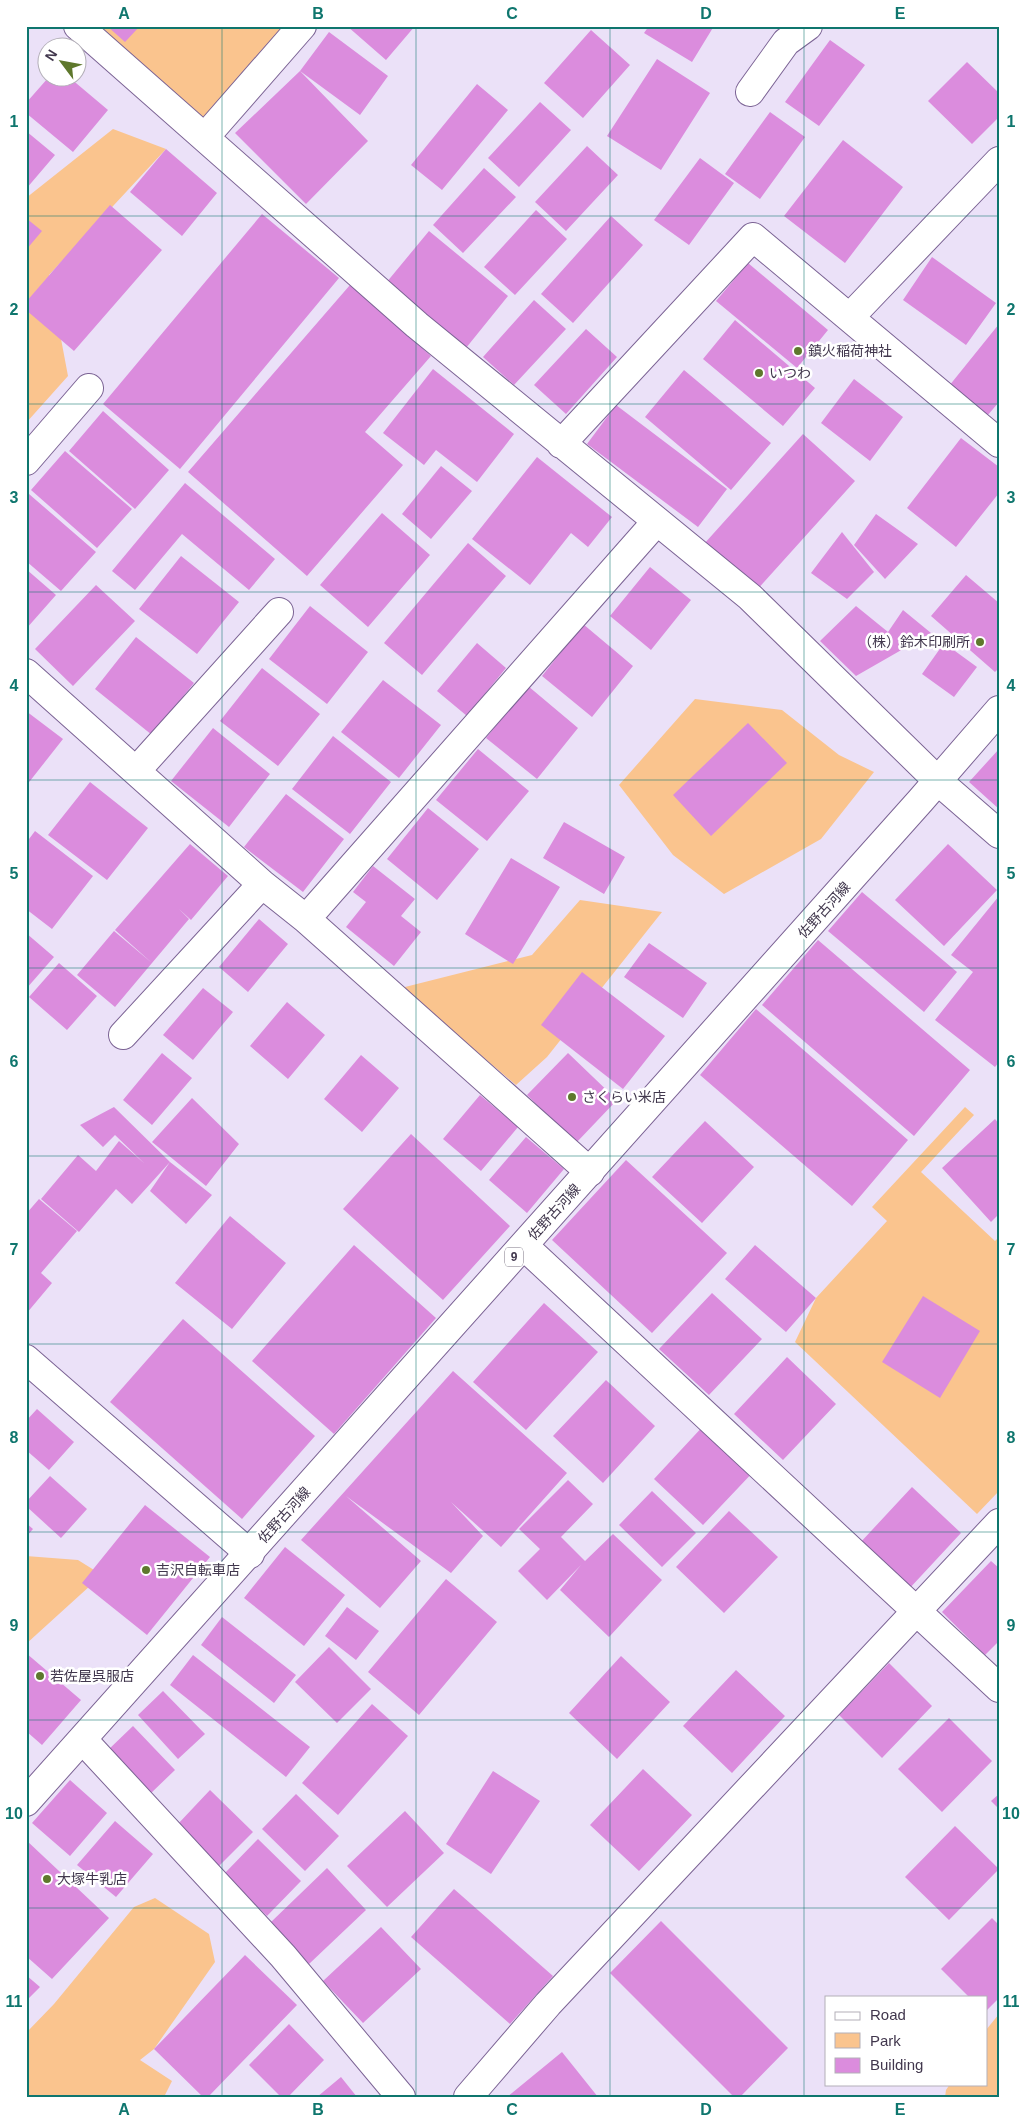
<svg xmlns="http://www.w3.org/2000/svg" width="1025" height="2123" font-family="Arial,'Noto Sans JP',sans-serif">
<style>
.green{fill:#fac48e}
.building{fill:#db8cdd}
.lines{fill:none;stroke-linecap:round;stroke-linejoin:round}
.street-casing{stroke:#7b6394;stroke-width:30}
.primary-casing{stroke:#7b6394;stroke-width:30}
.street{stroke:#fff;stroke-width:28}
.primary{stroke:#fff;stroke-width:28}
.grid{fill:none;stroke:#0f766e;stroke-width:1;stroke-opacity:0.55}
.poi-dot{fill:#5e782c;stroke:#fff;stroke-width:2}
.labels{text-anchor:middle;dominant-baseline:central;stroke-width:5;stroke-linejoin:round;paint-order:stroke}
.shield{fill:#fff;stroke:#7a7382;stroke-width:1}
.shield-label{font-size:12px;font-weight:bold;fill:#41374d}
.poi-label{font-size:14px;fill:#41374d;stroke:#fff;text-anchor:start}
.street-label{font-size:14px;fill:#41374d;stroke:#fff}
.neatline{fill:none;stroke:#0f766e;stroke-width:2}
.grid-label{font-size:16px;text-anchor:middle;font-weight:bold;fill:#0f766e}
</style>
<rect width="100%" height="100%" fill="#ebe1f8"/>
<!-- green -->
<path class="green" d="M100 26H284L205 122Z
M113 129 166 149 49 275 68 376 26 423V198Z
M695 699 782 710 839 755 874 772 821 839 724 894 673 855 619 785Z
M580 900 662 912 547 1057 516 1085 401 988 532 955Z
M965 1107 974 1115 921 1172 995 1241 999 1237V1491L977 1514 795 1342 816 1298 887 1221 872 1207Z
M26 1556 78 1560 102 1575 26 1644Z
M155 1898 209 1934 215 1962 154 2049 140 2060 172 2081 164 2097H26V2033L54 2004 134 1907Z
M999 2014V2097H945L946 2090 950 2084H986V2030Z"/>
<!-- building -->
<path class="building" d="M107 26H140L125 42Z
M347 26H415L386 60Z
M649 26H714L692 62 644 33Z
M591 30 630 65 583 118 544 83Z
M329 32 388 76 360 115 300 71Z
M830 40 865 65 819 126 785 102Z
M657 59 710 93 661 170 607 136Z
M967 62 999 93V117L972 144 928 101Z
M300 71 368 141 306 204 235 133Z
M48 78H70L108 110 73 152 26 113V103Z
M477 84 508 110 442 190 411 165Z
M540 102 571 130 519 187 488 158Z
M770 112 805 137 760 199 725 174Z
M26 131 55 155 26 189Z
M843 140 903 187 845 263 784 216Z
M587 146 618 175 566 231 535 202Z
M166 149 217 193 182 236 130 192Z
M700 158 734 183 689 245 654 220Z
M484 168 516 197 463 253 433 225Z
M110 205 162 250 74 351 26 310V302Z
M536 210 567 239 515 295 484 267Z
M262 214 339 278 180 469 103 404Z
M611 216 643 245 573 323 541 294Z
M26 218 42 231 26 250Z
M429 231 508 296 466 348 386 283Z
M932 257 996 303 966 345 903 300Z
M748 263 828 330 797 368 716 301Z
M350 285 431 356 365 432 403 465 307 576 188 472Z
M534 300 566 329 514 385 483 357Z
M735 320 815 388 783 426 703 359Z
M999 324V402L987 416 949 386Z
M586 329 617 357 566 414 534 385Z
M433 369 514 434 477 482 436 450 424 465 383 433Z
M684 370 771 443 731 490 645 417Z
M854 379 903 417 870 461 821 423Z
M616 405 727 489 698 527 587 444Z
M103 411 169 470 135 509 69 451Z
M803 434 855 481 756 591 704 544Z
M961 438 999 467V493L956 547 907 508Z
M65 451 132 509 97 548 31 490Z
M537 457 612 517 588 547 571 533 530 585 472 539Z
M441 466 472 491 431 539 402 514Z
M185 483 275 559 249 590 182 534 135 590 112 571Z
M29 494 96 552 61 591 26 561V498Z
M382 513 430 555 368 627 320 585Z
M876 514 918 544 885 579 854 545Z
M842 532 874 572 847 599 811 573Z
M468 543 506 576 422 675 384 643Z
M181 556 239 602 197 654 139 609Z
M650 567 691 600 651 650 610 616Z
M26 569 56 595 26 629Z
M966 575 999 603V668L995 672 931 616Z
M96 585 135 621 73 686 35 649Z
M310 606 368 652 327 704 269 659Z
M856 606 888 632 903 610 931 633 856 676 820 641Z
M583 624 633 666 592 717 542 676Z
M136 637 194 683 152 735 95 689Z
M477 643 506 668 467 716 437 691Z
M944 643 977 667 954 697 922 674Z
M262 668 320 714 278 766 220 721Z
M383 680 441 725 399 778 341 732Z
M528 686 578 728 537 779 486 738Z
M26 711 63 739 26 786Z
M748 723 787 763 711 836 673 795Z
M213 728 270 774 229 827 171 781Z
M333 736 391 782 350 834 292 789Z
M478 749 529 791 487 841 436 800Z
M999 749V809L969 782Z
M90 782 148 828 107 880 48 835Z
M286 794 344 839 303 892 244 847Z
M428 808 479 849 437 900 387 859Z
M564 822 625 857 604 894 543 858Z
M35 831 93 876 52 929 26 909V843Z
M190 844 228 876 191 920 179 909 189 919 152 963 115 930Z
M948 844 997 890 944 946 895 900Z
M511 858 560 887 513 964 465 934Z
M373 866 415 899 401 916 421 932 394 966 346 927 366 902 353 892Z
M862 892 957 972 924 1012 828 931Z
M999 896V1062L995 1067 935 1020 973 972 951 955Z
M259 919 288 944 248 992 219 967Z
M114 931 152 963 115 1007 77 975Z
M26 933 54 957 26 989Z
M818 940 970 1070 914 1136 762 1005Z
M649 943 707 983 683 1018 624 977Z
M59 963 97 996 67 1030 29 997Z
M582 972 665 1036 623 1089 541 1025Z
M203 988 233 1012 193 1060 163 1035Z
M287 1002 325 1035 288 1079 250 1046Z
M756 1009 908 1140 852 1206 700 1075Z
M162 1053 192 1078 152 1125 123 1100Z
M568 1053 617 1100 576 1143 527 1095Z
M361 1055 399 1088 362 1132 324 1099Z
M480 1095 518 1127 481 1171 443 1139Z
M192 1098 239 1144 206 1186 152 1142Z
M114 1107 170 1162 132 1204 116 1189 79 1232 41 1199 78 1155 96 1171 119 1141 145 1164 115 1135 103 1147 80 1125Z
M995 1119 999 1124V1214L991 1222 942 1168Z
M705 1121 754 1167 702 1223 652 1177Z
M411 1134 510 1226 443 1300 343 1209Z
M526 1137 564 1169 527 1213 489 1180Z
M626 1160 727 1253 652 1333 552 1240Z
M170 1162 212 1195 186 1224 150 1191Z
M39 1199 77 1231 41 1273 52 1283 26 1314V1214Z
M230 1216 286 1263 232 1329 175 1283Z
M354 1245 436 1318 334 1434 252 1361Z
M755 1245 816 1298 786 1332 725 1279Z
M712 1293 762 1339 709 1395 659 1349Z
M923 1296 980 1331 940 1398 882 1362Z
M544 1303 598 1352 526 1430 473 1382Z
M183 1319 315 1436 242 1519 110 1402Z
M787 1357 836 1404 783 1460 734 1414Z
M453 1371 567 1473 501 1547 451 1502 483 1536 451 1573 346 1496 421 1561 380 1608 301 1540Z
M606 1380 655 1426 603 1483 553 1436Z
M37 1409 74 1442 49 1470 26 1450V1421Z
M706 1423 756 1469 703 1525 654 1479Z
M50 1476 87 1509 61 1538 26 1506V1502Z
M568 1480 593 1504 561 1537 585 1561 613 1534 662 1580 609 1637 560 1590 581 1565 547 1600 518 1571 540 1549 519 1529Z
M912 1487 961 1533 908 1590 859 1544Z
M652 1491 696 1533 662 1567 619 1525Z
M145 1505 210 1557 147 1635 82 1583Z
M729 1511 778 1557 724 1613 676 1567Z
M26 1523 33 1529 26 1537Z
M285 1547 345 1595 304 1646 244 1598Z
M991 1561 999 1568V1641L985 1655 942 1612Z
M446 1579 497 1622 419 1715 368 1672Z
M347 1607 379 1631 356 1660 325 1636Z
M222 1617 296 1675 274 1703 201 1645Z
M329 1647 371 1689 337 1723 295 1682Z
M26 1653 81 1700 42 1745 26 1731Z
M193 1655 310 1747 286 1777 170 1685Z
M621 1656 670 1702 617 1759 569 1713Z
M889 1663 932 1706 882 1758 839 1715Z
M736 1670 785 1716 732 1773 683 1726Z
M163 1691 205 1734 178 1759 138 1715Z
M372 1704 408 1736 338 1815 302 1783Z
M949 1718 992 1761 942 1812 898 1769Z
M133 1726 175 1770 149 1795 107 1751Z
M643 1769 692 1815 639 1871 590 1825Z
M493 1771 540 1801 491 1874 446 1844Z
M70 1780 107 1813 70 1856 32 1823Z
M210 1790 253 1832 219 1866 177 1825Z
M296 1794 339 1836 305 1871 262 1829Z
M999 1794V1809L991 1801Z
M405 1811 444 1853 387 1907 347 1866Z
M115 1821 153 1854 116 1897 77 1865Z
M955 1826 999 1869 949 1920 905 1877Z
M258 1839 301 1881 267 1916 224 1874Z
M26 1840 109 1918 52 1979 26 1956Z
M327 1868 366 1910 309 1964 270 1923Z
M454 1889 553 1976 510 2024 411 1937Z
M992 1918 999 1925V1998L986 2011V1997H969L941 1969Z
M661 1921 788 2048 740 2097H734L610 1973Z
M381 1927 421 1969 363 2023 323 1981Z
M245 1955 297 2005 208 2097H203L154 2049Z
M26 1975 40 1987 26 2001Z
M289 2024 324 2060 288 2097H281L249 2065Z
M562 2052 598 2097H507Z
M341 2077 357 2097H317Z"/>
<g class="lines">
<defs>
<path id="street" d="M78 26 417 325 750 597 938 781 999 834
M750 92 786 42 808 26
M205 137 302 26
M850 317 999 161
M561 444 753 237 999 443
M26 461 89 388
M26 673 262 884 306 919 590 1172
M136 771 279 612
M306 919 657 521
M123 1035 262 884
M524 1246 999 1688
M26 1359 250 1554
M83 1740 283 1956 401 2097
M468 2097 548 2004 999 1523"/>
<path id="primary" d="M26 1802 921 800 999 710"/>
</defs>
<!-- street casing -->
<use href="#street" class="street-casing"/>
<!-- primary casing -->
<use href="#primary" class="primary-casing"/>
<!-- street -->
<use href="#street" class="street"/>
<!-- primary -->
<use href="#primary" class="primary"/>
</g>
<!-- grid -->
<path class="grid" d="M222 26V2097M416 26V2097M610 26V2097M804 26V2097M26 216H999M26 404H999M26 592H999M26 780H999M26 968H999M26 1156H999M26 1344H999M26 1532H999M26 1720H999M26 1908H999"/>
<!-- markers -->
<g class="poi-dot">
<circle cx="798" cy="351" r="5"/>
<circle cx="759" cy="373" r="5"/>
<circle cx="980" cy="642" r="5"/>
<circle cx="572" cy="1097" r="5"/>
<circle cx="146" cy="1570" r="5"/>
<circle cx="40" cy="1676" r="5"/>
<circle cx="47" cy="1879" r="5"/>
</g>
<g class="labels">
<!-- shield labels -->
<rect class="shield" x="505" y="1247.5" width="18" height="19" rx="4"/>
<g class="shield-label">
<text x="514" y="1257">9</text>
</g>
<!-- poi labels -->
<g class="poi-label">
<text x="808" y="351">鎮火稲荷神社</text>
<text x="769" y="373">いつわ</text>
<text x="970" y="642" text-anchor="end">（株）鈴木印刷所</text>
<text x="582" y="1097">さくらい米店</text>
<text x="156" y="1570">吉沢自転車店</text>
<text x="50" y="1676">若佐屋呉服店</text>
<text x="57" y="1879">大塚牛乳店</text>
</g>
<!-- street labels -->
<g class="street-label">
<text transform="translate(824 910) rotate(-48)">佐野古河線</text>
<text transform="translate(554 1212) rotate(-48)">佐野古河線</text>
<text transform="translate(284 1515) rotate(-48)">佐野古河線</text>
</g>
</g>
<!-- border -->
<rect width="1025" height="2123" fill="none" stroke="#ffffff" stroke-width="55"/>
<!-- legend -->
<rect x="825" y="1996" width="162" height="90" fill="#ffffff" stroke="#b3afb8"/>
<rect x="835" y="2012" width="25" height="8" fill="#ffffff" stroke="#b3afb8"/>
<text x="870" y="2020" font-size="15" fill="#41374d">Road</text>
<rect x="835" y="2033" width="25" height="15" fill="#fac48e" stroke="#b3afb8"/>
<text x="870" y="2046" font-size="15" fill="#41374d">Park</text>
<rect x="835" y="2058" width="25" height="15" fill="#db8cdd" stroke="#b3afb8"/>
<text x="870" y="2070" font-size="15" fill="#41374d">Building</text>
<!-- north arrow -->
<g transform="translate(62 62) rotate(302)"><circle r="24" fill="#ffffff" stroke="#b3afb8"/>
<path d="M0-4L9 19L0 12L-9 19Z" fill="#5e782c"/>
<text y="-8" font-size="14" font-weight="bold" text-anchor="middle" fill="#41374d">N</text>
</g>
<rect x="28" y="28" width="970" height="2068" class="neatline"/>
<g class="grid-label">
<text x="124" y="19">A</text>
<text x="318" y="19">B</text>
<text x="512" y="19">C</text>
<text x="706" y="19">D</text>
<text x="900" y="19">E</text>
<text x="14" y="127">1</text>
<text x="1011" y="127">1</text>
<text x="14" y="315">2</text>
<text x="1011" y="315">2</text>
<text x="14" y="503">3</text>
<text x="1011" y="503">3</text>
<text x="14" y="691">4</text>
<text x="1011" y="691">4</text>
<text x="14" y="879">5</text>
<text x="1011" y="879">5</text>
<text x="14" y="1067">6</text>
<text x="1011" y="1067">6</text>
<text x="14" y="1255">7</text>
<text x="1011" y="1255">7</text>
<text x="14" y="1443">8</text>
<text x="1011" y="1443">8</text>
<text x="14" y="1631">9</text>
<text x="1011" y="1631">9</text>
<text x="14" y="1819">10</text>
<text x="1011" y="1819">10</text>
<text x="14" y="2007">11</text>
<text x="1011" y="2007">11</text>
<text x="124" y="2115">A</text>
<text x="318" y="2115">B</text>
<text x="512" y="2115">C</text>
<text x="706" y="2115">D</text>
<text x="900" y="2115">E</text>
</g>
</svg>
